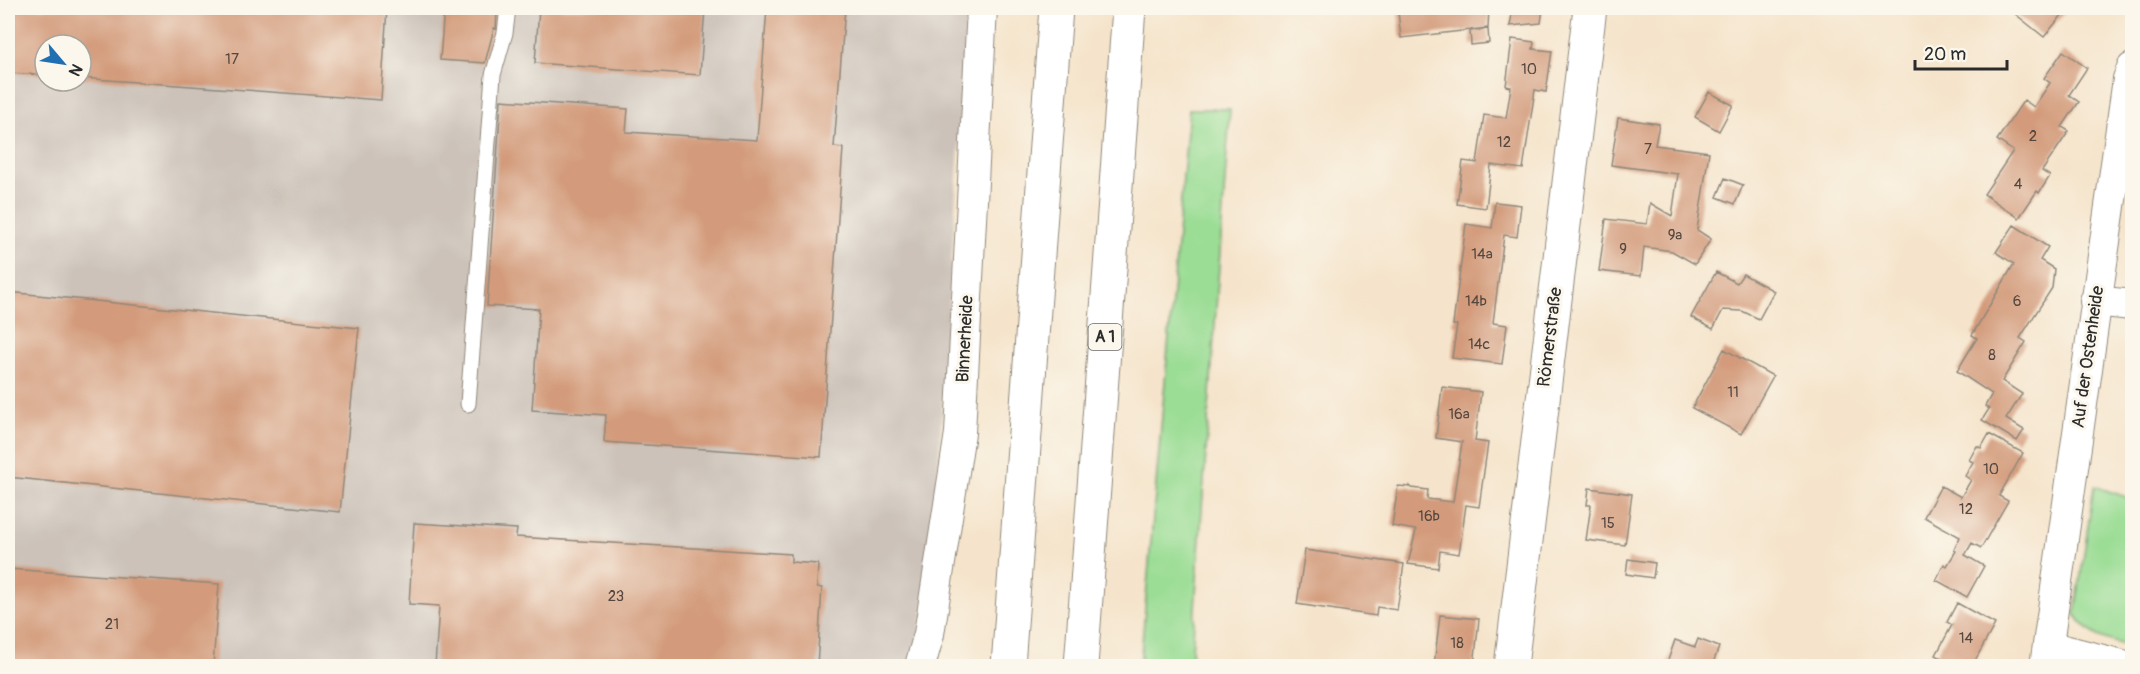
<svg xmlns="http://www.w3.org/2000/svg" width="2140" height="674" font-family="Pangolin,sans-serif">
<style>
.industrial{fill:#ccc2b9;fill-rule:evenodd}
.green{fill:#9bdd95;stroke:#638460;stroke-width:1.5}
.building{fill:#d39b7c}
.lines{fill:none;stroke-linecap:round;stroke-linejoin:round}
.lane-casing{stroke:#90887b;stroke-width:17}
.street-casing{stroke:#90887b;stroke-width:32}
.secondary-casing{stroke:#90887b;stroke-width:35}
.highway-casing{stroke:#90887b;stroke-width:35}
.lane{stroke:#fff;stroke-width:15}
.street{stroke:#fff;stroke-width:30}
.secondary{stroke:#fff;stroke-width:33}
.highway{stroke:#fff;stroke-width:33}
.labels{text-anchor:middle;dominant-baseline:central;stroke-width:6;stroke-linejoin:round;paint-order:stroke}
.number-label{font-size:15px;fill:#55473f}
.shield{fill:#fbf7ec;stroke:#696865;stroke-width:1.5}
.shield-label{font-size:16px;font-weight:bold;fill:#2b2b2b}
.street-label{font-size:18px;fill:#2b2b2b;stroke:#fbf7ec}
</style>
<rect width="100%" height="100%" fill="#fbf7ec"/>
<filter id="ink" filterUnits="userSpaceOnUse"><feTurbulence type="fractalNoise" baseFrequency=".0167" numOctaves="2"/><feDisplacementMap in="SourceGraphic" scale="12" xChannelSelector="R" yChannelSelector="G"/><feConvolveMatrix kernelMatrix="1 2 1 2 8 2 1 2 1" color-interpolation-filters="sRGB"/></filter>
<filter id="wash" filterUnits="userSpaceOnUse"><feTurbulence type="fractalNoise" baseFrequency=".008" numOctaves="4" result="noise"/><feDisplacementMap in="SourceGraphic" scale="24" xChannelSelector="R" yChannelSelector="G"/><feGaussianBlur stdDeviation="1.35" result="paint"/><feColorMatrix in="noise" values="0 0 0 0 0 0 0 0 0 0 0 0 0 0 0 0 0 1.4 0 .05"/><feComposite in="paint" operator="in"/></filter>
<g filter="url(#wash)">
<rect width="100%" height="100%" fill="#f5e4cb"/>
<!-- industrial -->
<path class="industrial" d="M8 8H968L935 518 915 666H8ZM45 45H81V81H45Z"/>
<!-- green -->
<path class="green" d="M1189 109H1230L1191 666H1140Z
M2094 486 2132 499V647C2106 640 2091 638 2075 614Z"/>
<g id="blocks">
<!-- building -->
<path class="building" d="M8 8H387L381 100 81 78V45H45V75L8 73Z
M444 8H485V9L497 10 496 29 494 28 485 63 440 60Z
M539 8H705L700 75 535 63Z
M767 8H845L834 147 843 148 821 457 604 442 606 415 532 410 539 309 487 306 501 100 628 109 626 132 757 140Z
M1434 8H1489L1488 28 1401 38 1398 12Z
M1513 8H1543L1541 23 1510 26Z
M2010 8H2068L2044 37 2009 9Z
M1488 29 1489 43 1471 45 1470 31Z
M1512 39 1534 42 1533 49 1552 51 1546 92 1535 90 1523 169 1491 165 1486 208 1457 204 1463 161 1477 163 1484 115 1506 118 1511 87 1506 86Z
M2063 51 2087 68 2069 95 2079 102 2062 127 2069 131 2042 171 2050 176 2039 193 2037 191 2019 218 1984 194 2013 151 1997 140 2024 100 2034 107 2050 83 2044 78Z
M1709 92 1733 105 1719 131 1695 117Z
M1618 118 1659 124 1655 145 1709 152 1697 230 1711 239 1695 264 1672 251 1644 247 1641 276 1599 271 1606 219 1647 224 1650 203 1672 216 1678 174 1611 165Z
M1725 178 1743 185 1735 204 1717 197Z
M1495 202 1521 205 1517 237 1504 235 1493 323 1507 325 1502 364 1452 358 1457 325H1453L1466 224 1492 228Z
M2014 225 2048 247 2040 260 2054 269 2052 288 2020 338 2026 342 2002 381 2022 394 2006 419 2024 430 2017 441 1982 420 1989 409 1985 406 1992 394 1957 371 1977 338 1972 335 2014 264 1996 252Z
M1716 272 1737 283 1743 274 1774 291 1759 319 1742 311 1723 310 1713 329 1691 317Z
M8 292 359 328 340 512 8 477Z
M1724 349 1773 376 1741 434 1692 408Z
M1442 387 1481 392 1475 441 1488 443 1479 507 1466 505 1459 554 1440 551 1438 568 1408 564 1416 530 1392 526 1398 486 1410 487V486L1412 488 1428 490 1427 499 1453 502 1462 442 1436 438Z
M1989 434 2023 453 1999 496 2008 501 1981 548 1972 543 1965 555 1984 566 1967 597 1936 580 1944 564 1947 566 1956 551 1954 550 1960 537 1924 517 1941 486 1961 497 1971 480 1965 476 1973 462 1969 460 1977 446 1981 448Z
M1589 488 1632 494 1625 545 1586 540 1591 505H1587Z
M414 523 517 529 516 537 791 554V562L818 564 817 587 822 588 817 666H435L439 606 409 604Z
M1305 550 1404 564 1397 610 1377 607 1376 616 1297 604Z
M1628 559 1655 563 1653 578 1626 574Z
M8 569 219 584 213 666 8 665Z
M1957 603 1995 624 1972 666H1956L1936 655 1952 625 1947 622Z
M1440 615 1479 619 1474 666H1434Z
M1698 639 1719 647 1712 666H1666L1675 640 1695 647Z"/>
</g>
</g>
<g filter="url(#ink)">
<use href="#blocks" fill-opacity="0" stroke="#90887b" stroke-width="1.5"/>
<g class="lines">
<defs>
<path id="lane" d="M468 404 493 75 505 33 508 8"/>
<path id="street" d="M2095 301 2132 305
M2048 646 2126 666
M920 666 929 634 960 433 982 8
M2045 666 2128 79 2132 68"/>
<path id="secondary" d="M1511 666 1590 8"/>
<path id="highway" d="M1008 666 1056 8
M1081 666 1129 8"/>
</defs>
<!-- lane casing -->
<use href="#lane" class="lane-casing"/>
<!-- street casing -->
<use href="#street" class="street-casing"/>
<!-- secondary casing -->
<use href="#secondary" class="secondary-casing"/>
<!-- highway casing -->
<use href="#highway" class="highway-casing"/>
<!-- lane -->
<use href="#lane" class="lane"/>
<!-- street -->
<use href="#street" class="street"/>
<!-- secondary -->
<use href="#secondary" class="secondary"/>
<!-- highway -->
<use href="#highway" class="highway"/>
</g>
</g>
<g class="labels">
<!-- number labels -->
<g class="number-label">
<text x="232" y="59">17</text>
<text x="1529" y="69">10</text>
<text x="2033" y="136">2</text>
<text x="1504" y="142">12</text>
<text x="1648" y="149">7</text>
<text x="2018" y="184">4</text>
<text x="1675" y="235">9a</text>
<text x="1623" y="249">9</text>
<text x="1482" y="254">14a</text>
<text x="1476" y="301">14b</text>
<text x="2017" y="301">6</text>
<text x="1479" y="344">14c</text>
<text x="1992" y="355">8</text>
<text x="1733" y="392">11</text>
<text x="1459" y="414">16a</text>
<text x="1991" y="469">10</text>
<text x="1966" y="509">12</text>
<text x="1429" y="516">16b</text>
<text x="1608" y="523">15</text>
<text x="616" y="596">23</text>
<text x="112" y="624">21</text>
<text x="1966" y="638">14</text>
<text x="1457" y="643">18</text>
</g>
<!-- shield labels -->
<rect class="shield" x="1088.5" y="324" width="33" height="26" rx="4.5"/>
<g class="shield-label">
<text x="1105" y="337">A 1</text>
</g>
<!-- street labels -->
<g class="street-label">
<text transform="translate(1550 337) rotate(-83)">Römerstraße</text>
<text transform="translate(965 339) rotate(-87)">Binnerheide</text>
<text transform="translate(2088 357) rotate(-82)">Auf der Ostenheide</text>
</g>
</g>
<!-- margin -->
<rect width="2140" height="674" fill="none" stroke="#fbf7ec" stroke-width="30"/>
<!-- north arrow -->
<g transform="translate(63 63) rotate(119)"><circle r="28" fill="#fbf7ec" stroke="#a8a59f" stroke-width="1.5"/>
<path d="M0-4.5L10 22L0 15L-10 22Z" fill="#1f6fb2"/>
<text y="-9" font-size="16" font-weight="bold" text-anchor="middle" fill="#2b2b2b">N</text>
</g>
<!-- scale -->
<path d="M1915 60v9h92v-9" fill="none" stroke="#2b2b2b" stroke-width="3"/>
<text x="1924" y="60" font-size="18" fill="#2b2b2b" stroke="#fbf7ec" stroke-width="4.5" paint-order="stroke">20 m</text>
</svg>
